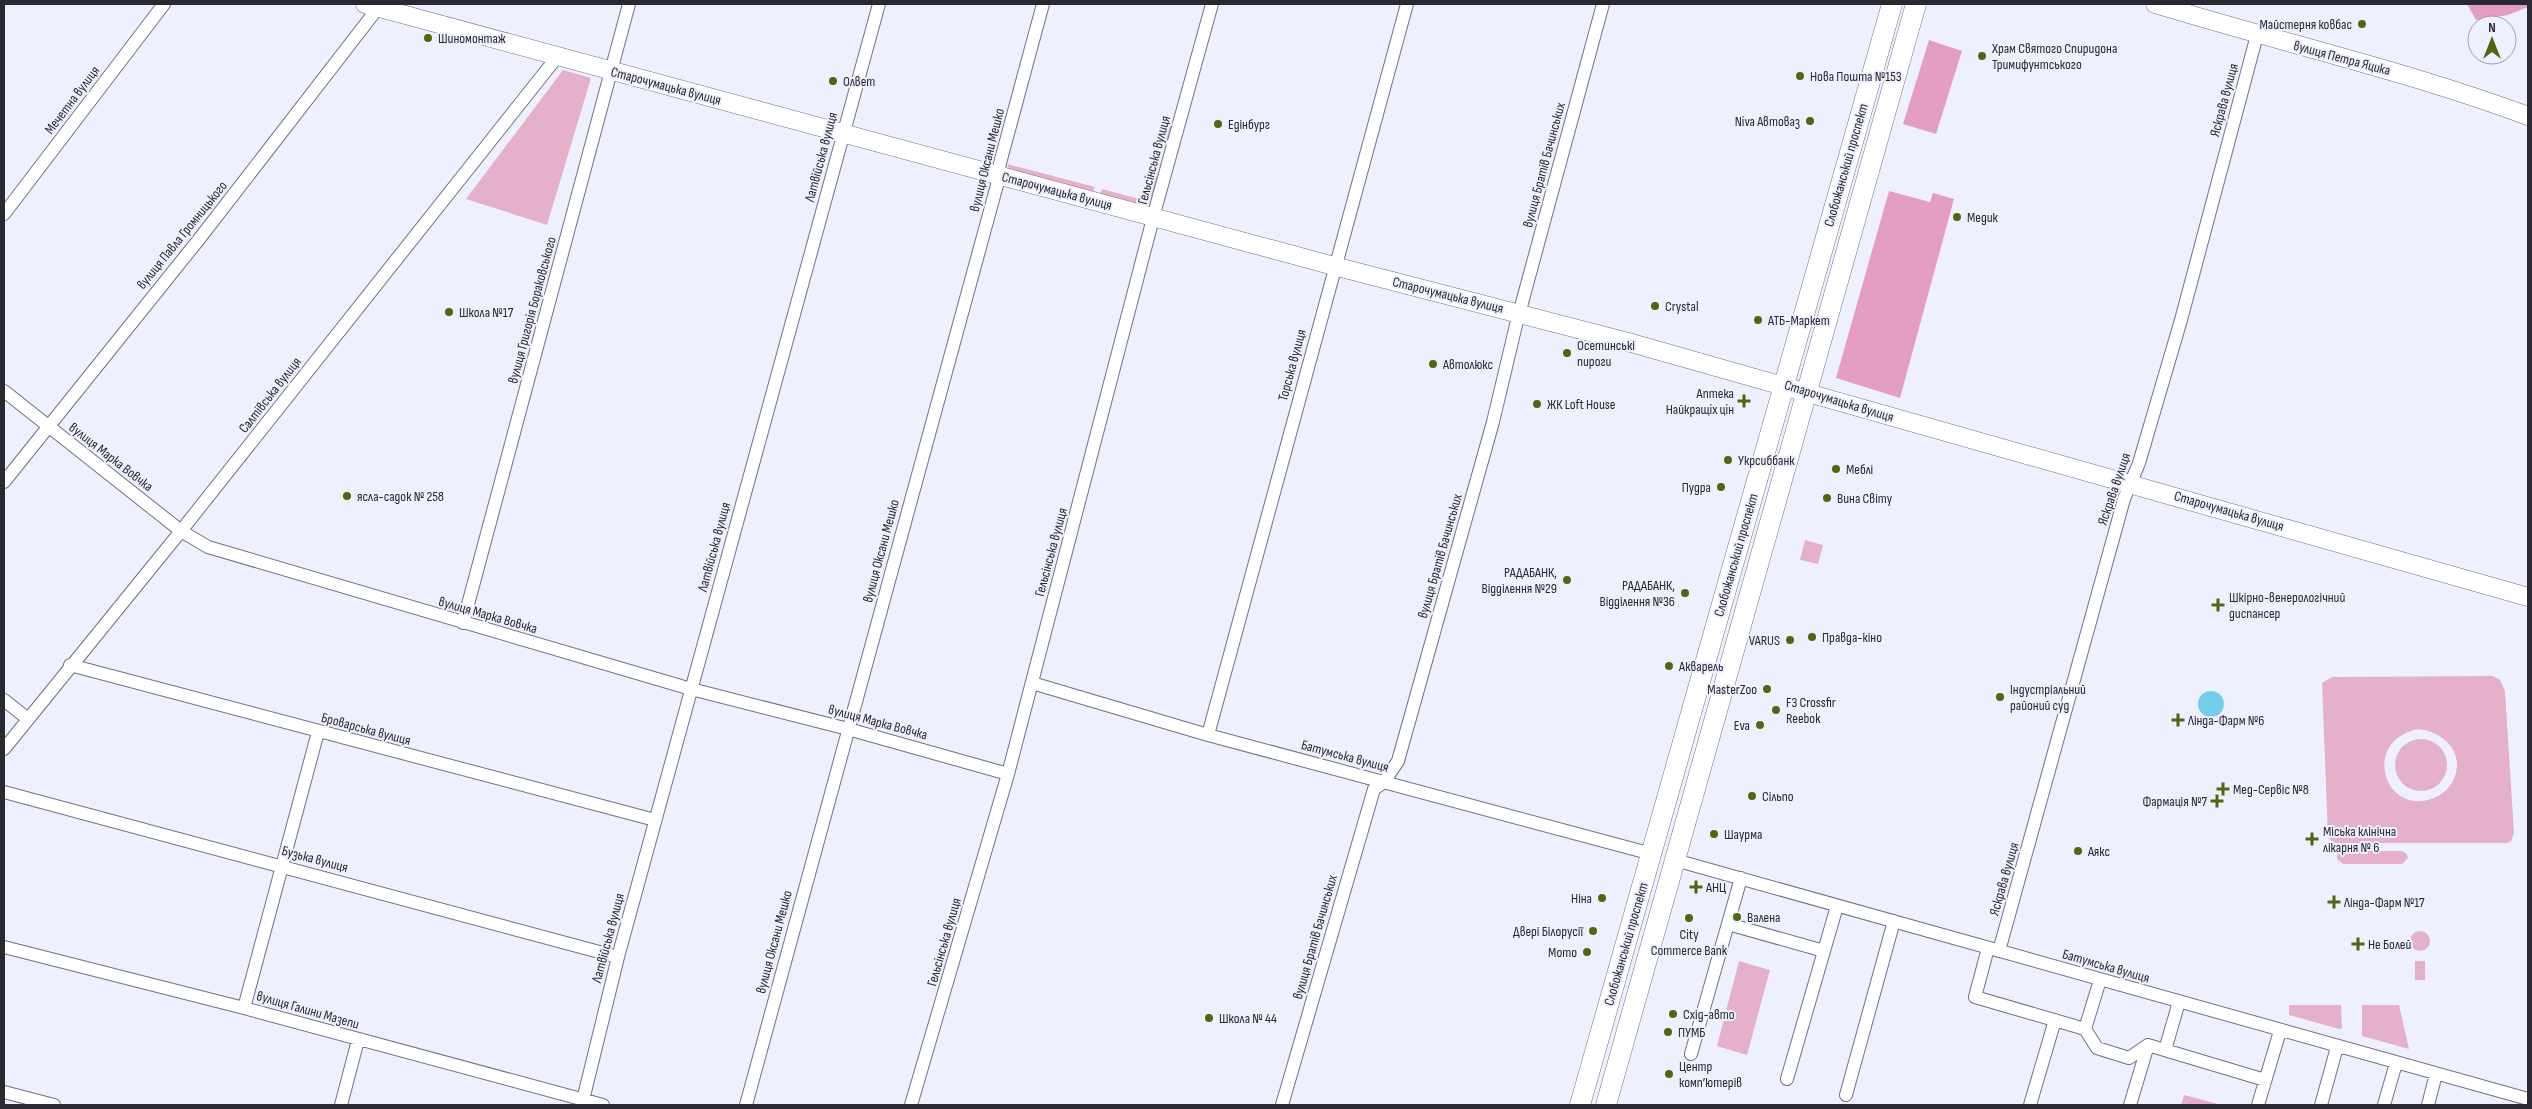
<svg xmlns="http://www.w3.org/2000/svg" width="2532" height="1109" font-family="'Sofia Sans Condensed',sans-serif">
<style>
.green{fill:#e4b0ca;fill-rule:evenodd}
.forest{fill:#e59ec3}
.water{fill:#72ceea}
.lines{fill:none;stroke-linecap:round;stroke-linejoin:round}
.street-casing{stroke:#707185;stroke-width:14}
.secondary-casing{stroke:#707185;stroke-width:19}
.primary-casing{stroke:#707185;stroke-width:21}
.street{stroke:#fff;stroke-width:12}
.secondary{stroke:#fff;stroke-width:18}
.primary{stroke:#fff;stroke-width:20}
.poi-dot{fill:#516612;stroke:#eff0fe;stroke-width:2}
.labels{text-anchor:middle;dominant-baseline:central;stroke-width:4;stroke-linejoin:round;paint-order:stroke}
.poi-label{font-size:14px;fill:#292932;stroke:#eff0fe;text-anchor:start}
.street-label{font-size:14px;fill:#292932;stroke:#eff0fe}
</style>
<rect width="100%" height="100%" fill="#eff0fe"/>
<!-- green -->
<path class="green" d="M563 70 591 78 547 225 466 199Z
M1165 121 1173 124 1167 145 1158 143Z
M1007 164 1095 187 1092 194 1010 171Z
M1150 175 1159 177 1151 198 1145 196Z
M1102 189 1147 201 1139 205 1099 195Z
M1805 540 1823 545 1818 564 1800 560Z
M2493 676 2500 680 2505 691 2514 833 2511 841 2507 843H2333L2328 837 2322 683 2332 677ZM2418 729C2441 731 2464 750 2455 776 2451 787 2443 795 2431 799 2384 815 2361 741 2418 729Z
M2395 765a26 26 0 1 1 52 0a26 26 0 1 1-52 0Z
M2342 851H2402L2407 854 2408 858 2402 864H2343L2337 859V855Z
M2410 941a10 10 0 1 1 20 0a10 10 0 1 1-20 0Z
M1739 961 1770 970 1747 1055 1717 1046Z
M2415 961H2425V980H2415Z
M2289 1005H2341L2342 1028 2339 1029 2289 1015Z
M2362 1005H2399L2409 1049 2362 1036Z
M2184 1095 2218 1104V1105H2181Z"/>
<!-- forest -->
<path class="forest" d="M2467 4H2528V7L2508 15 2476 20Z
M1929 40 1962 51 1936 134 1903 124Z
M1889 191 1930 202 1933 193 1954 199 1900 398 1836 378Z"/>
<!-- water -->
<path class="water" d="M2198 704a13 13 0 1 1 26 0a13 13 0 1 1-26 0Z"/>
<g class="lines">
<defs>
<path id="street" d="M4 214 164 4
M4 391 181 531 208 547 691 689 848 729 1008 774
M4 482 200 238 381 4
M463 623 629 4
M70 665 655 820
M1032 683 1208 735 1652 854
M4 700 28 719
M1208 735 1407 4
M4 749 181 531 557 57
M4 792 618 957
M1675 860 2528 1099
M1728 924 1824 951
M4 947 244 1008 603 1105
M1988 948 1975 997 2085 1029 2097 1048 2129 1058 2148 1045 2265 1080
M1999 951 2124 499 2139 463 2181 320 2257 35
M244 1008 318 732
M2085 1029 2100 980
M2165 1050 2179 1002
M1691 1054 1741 878
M1787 1079 1837 906
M4 1092 54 1105
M1846 1095 1894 921
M583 1100 618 957 879 4
M341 1105 358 1040
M746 1105 997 185 1000 163 1043 4
M911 1105 1008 774 1157 203 1212 4
M1282 1105 1374 789 1384 782 1398 761 1493 422 1516 325 1603 4
M2030 1105 2055 1020
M2130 1105 2148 1045
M2258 1105 2280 1031
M2321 1105 2337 1047
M2384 1105 2396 1063
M2428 1105 2436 1074"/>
<path id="secondary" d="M365 4 1334 266 1628 342 2528 597
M2155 4C2279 42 2407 71 2528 116"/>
<path id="primary" d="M1580 1105 1892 4
M1606 1105 1916 4"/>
</defs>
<!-- street casing -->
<use href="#street" class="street-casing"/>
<!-- secondary casing -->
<use href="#secondary" class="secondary-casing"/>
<!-- primary casing -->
<use href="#primary" class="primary-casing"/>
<!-- street -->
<use href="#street" class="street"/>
<!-- secondary -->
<use href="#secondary" class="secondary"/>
<!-- primary -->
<use href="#primary" class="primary"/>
</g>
<!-- markers -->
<g class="poi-dot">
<circle cx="2362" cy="24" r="5"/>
<circle cx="428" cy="38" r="5"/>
<circle cx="1982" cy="56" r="5"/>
<circle cx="1800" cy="76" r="5"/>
<circle cx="833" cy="81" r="5"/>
<circle cx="1810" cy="121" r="5"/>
<circle cx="1218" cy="124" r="5"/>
<circle cx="1957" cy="217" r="5"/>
<circle cx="1655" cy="306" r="5"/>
<circle cx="449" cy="312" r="5"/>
<circle cx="1758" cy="320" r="5"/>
<circle cx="1567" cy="353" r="5"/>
<circle cx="1433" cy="364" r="5"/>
<path d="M1741.5 393.5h5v5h5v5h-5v5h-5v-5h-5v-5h5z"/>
<circle cx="1537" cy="404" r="5"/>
<circle cx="1728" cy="460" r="5"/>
<circle cx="1836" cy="469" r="5"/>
<circle cx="1721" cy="487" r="5"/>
<circle cx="347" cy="496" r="5"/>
<circle cx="1827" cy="498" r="5"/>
<circle cx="1567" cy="580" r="5"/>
<circle cx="1685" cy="593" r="5"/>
<path d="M2215.5 597.5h5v5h5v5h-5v5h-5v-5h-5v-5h5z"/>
<circle cx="1812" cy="637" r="5"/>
<circle cx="1790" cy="640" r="5"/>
<circle cx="1669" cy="666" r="5"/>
<circle cx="1767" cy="689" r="5"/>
<circle cx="2000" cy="697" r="5"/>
<circle cx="1776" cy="710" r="5"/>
<path d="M2175.5 712.5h5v5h5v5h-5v5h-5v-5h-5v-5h5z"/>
<circle cx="1760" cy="725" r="5"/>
<path d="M2220.5 781.5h5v5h5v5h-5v5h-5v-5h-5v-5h5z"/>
<circle cx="1752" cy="796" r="5"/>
<path d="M2214.5 793.5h5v5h5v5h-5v5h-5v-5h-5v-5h5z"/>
<circle cx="1714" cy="834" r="5"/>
<path d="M2309.5 831.5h5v5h5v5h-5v5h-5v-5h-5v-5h5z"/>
<circle cx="2078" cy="851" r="5"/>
<path d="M1693.5 879.5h5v5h5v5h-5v5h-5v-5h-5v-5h5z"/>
<circle cx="1602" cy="898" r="5"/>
<path d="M2331.5 894.5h5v5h5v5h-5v5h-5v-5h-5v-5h5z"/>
<circle cx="1737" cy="917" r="5"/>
<circle cx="1689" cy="918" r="5"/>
<circle cx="1593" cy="931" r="5"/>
<path d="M2355.5 936.5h5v5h5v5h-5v5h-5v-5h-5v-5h5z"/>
<circle cx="1587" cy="952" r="5"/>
<circle cx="1673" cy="1014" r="5"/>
<circle cx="1209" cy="1018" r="5"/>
<circle cx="1668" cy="1032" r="5"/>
<circle cx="1669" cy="1074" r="5"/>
</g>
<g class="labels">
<!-- poi labels -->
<g class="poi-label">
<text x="2352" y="24" text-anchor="end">Майстерня ковбас</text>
<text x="438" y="38">Шиномонтаж</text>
<text x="1992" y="48">Храм Святого Спиридона<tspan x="1992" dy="16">Тримифунтського</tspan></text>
<text x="1810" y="76">Нова Пошта №153</text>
<text x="843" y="81">Олвет</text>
<text x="1800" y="121" text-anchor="end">Niva Автоваз</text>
<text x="1228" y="124">Едінбург</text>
<text x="1967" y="217">Медик</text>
<text x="1665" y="306">Crystal</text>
<text x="459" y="312">Школа №17</text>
<text x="1768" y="320">АТБ-Маркет</text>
<text x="1577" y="345">Осетинські<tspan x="1577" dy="16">пироги</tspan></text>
<text x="1443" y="364">Автолюкс</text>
<text x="1734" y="393" text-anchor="end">Аптека<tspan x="1734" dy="16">Найкращiх цiн</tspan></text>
<text x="1547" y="404">ЖК Loft House</text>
<text x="1738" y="460">Укрсиббанк</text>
<text x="1846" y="469">Меблі</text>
<text x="1711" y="487" text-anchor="end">Пудра</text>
<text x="357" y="496">ясла-садок № 258</text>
<text x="1837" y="498">Вина Світу</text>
<text x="1557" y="572" text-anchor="end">РАДАБАНК,<tspan x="1557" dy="16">Відділення №29</tspan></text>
<text x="1675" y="585" text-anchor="end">РАДАБАНК,<tspan x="1675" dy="16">Відділення №36</tspan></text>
<text x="2229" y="597">Шкірно-венерологічний<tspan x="2229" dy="16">диспансер</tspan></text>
<text x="1822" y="637">Правда-кіно</text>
<text x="1780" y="640" text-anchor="end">VARUS</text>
<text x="1679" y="666">Акварель</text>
<text x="1757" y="689" text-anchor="end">MasterZoo</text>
<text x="2010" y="689">Індустріальний<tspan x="2010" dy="16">районий суд</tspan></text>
<text x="1786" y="702">F3 Crossfir<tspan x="1786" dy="16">Reebok</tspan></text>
<text x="2188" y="720">Лінда-Фарм №6</text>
<text x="1750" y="725" text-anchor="end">Eva</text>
<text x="2233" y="789">Мед-Сервіс №8</text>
<text x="1762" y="796">Сільпо</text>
<text x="2207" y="801" text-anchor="end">Фармація №7</text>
<text x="2323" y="831">Міська клінічна<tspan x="2323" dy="16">лікарня № 6</tspan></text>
<text x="1724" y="834">Шаурма</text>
<text x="2088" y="851">Аякс</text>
<text x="1706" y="887">АНЦ</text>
<text x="1592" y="898" text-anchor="end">Ніна</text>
<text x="2344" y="902">Лінда-Фарм №17</text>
<text x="1747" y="917">Валена</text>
<text x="1583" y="931" text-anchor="end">Двері Білорусії</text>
<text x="1689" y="934" text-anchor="middle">City<tspan x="1689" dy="16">Commerce Bank</tspan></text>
<text x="2368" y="944">Не Болей</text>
<text x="1577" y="952" text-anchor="end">Мото</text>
<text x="1683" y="1014">Схід-авто</text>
<text x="1219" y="1018">Школа № 44</text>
<text x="1678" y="1032">ПУМБ</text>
<text x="1679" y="1066">Центр<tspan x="1679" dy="16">комп’ютерів</tspan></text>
</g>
<!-- street labels -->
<g class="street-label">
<text transform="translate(2342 58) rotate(15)">вулиця Петра Яцика</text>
<text transform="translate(666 86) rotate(15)">Старочумацька вулиця</text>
<text transform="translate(72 100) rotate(-53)">Мечетна вулиця</text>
<text transform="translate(2224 100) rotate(-75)">Яскрава вулиця</text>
<text transform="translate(821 157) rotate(-75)">Латвійська вулиця</text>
<text transform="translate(987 160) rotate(-76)">вулиця Оксани Мешко</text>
<text transform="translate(1154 160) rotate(-75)">Гельсінська вулиця</text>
<text transform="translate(1544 165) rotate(-75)">вулиця Братів Бачинських</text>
<text transform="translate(1846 165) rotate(-74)">Слобожанський проспект</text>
<text transform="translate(1057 191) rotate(15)">Старочумацька вулиця</text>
<text transform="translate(182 235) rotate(-51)">вулиця Павла Громницького</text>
<text transform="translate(1448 295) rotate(14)">Старочумацька вулиця</text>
<text transform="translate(532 310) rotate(-75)">вулиця Григорія Бораковського</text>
<text transform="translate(1292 365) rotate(-75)">Торська вулиця</text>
<text transform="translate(270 395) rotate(-52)">Салтівська вулиця</text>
<text transform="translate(1839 401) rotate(17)">Старочумацька вулиця</text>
<text transform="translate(111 457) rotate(38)">вулиця Марка Вовчка</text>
<text transform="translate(2114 489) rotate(-71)">Яскрава вулиця</text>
<text transform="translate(2229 511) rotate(16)">Старочумацька вулиця</text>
<text transform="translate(714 547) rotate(-75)">Латвійська вулиця</text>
<text transform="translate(881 551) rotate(-75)">вулиця Оксани Мешко</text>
<text transform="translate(1051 552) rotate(-75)">Гельсінська вулиця</text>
<text transform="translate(1736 555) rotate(-74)">Слобожанський проспект</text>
<text transform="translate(1440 556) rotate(-74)">вулиця Братів Бачинських</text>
<text transform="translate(488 615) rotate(16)">вулиця Марка Вовчка</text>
<text transform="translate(878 722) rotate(15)">вулиця Марка Вовчка</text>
<text transform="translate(366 729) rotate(15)">Броварська вулиця</text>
<text transform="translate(1345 756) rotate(15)">Батумська вулиця</text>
<text transform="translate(315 859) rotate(15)">Бузька вулиця</text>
<text transform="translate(2004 879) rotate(-74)">Яскрава вулиця</text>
<text transform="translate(1315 937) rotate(-74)">вулиця Братів Бачинських</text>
<text transform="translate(608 938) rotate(-75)">Латвійська вулиця</text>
<text transform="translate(774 942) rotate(-75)">вулиця Оксани Мешко</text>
<text transform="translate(944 942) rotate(-74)">Гельсінська вулиця</text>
<text transform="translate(1626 944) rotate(-74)">Слобожанський проспект</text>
<text transform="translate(2106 966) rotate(16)">Батумська вулиця</text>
<text transform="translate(308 1010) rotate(16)">вулиця Галини Мазепи</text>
</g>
</g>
<!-- border -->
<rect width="2532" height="1109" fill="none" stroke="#292932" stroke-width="10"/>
<!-- north arrow -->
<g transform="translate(2492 40)"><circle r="24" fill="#eff0fe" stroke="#a0a0ac"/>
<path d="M0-4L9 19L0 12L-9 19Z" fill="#516612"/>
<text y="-8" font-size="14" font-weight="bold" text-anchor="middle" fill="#292932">N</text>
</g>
</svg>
